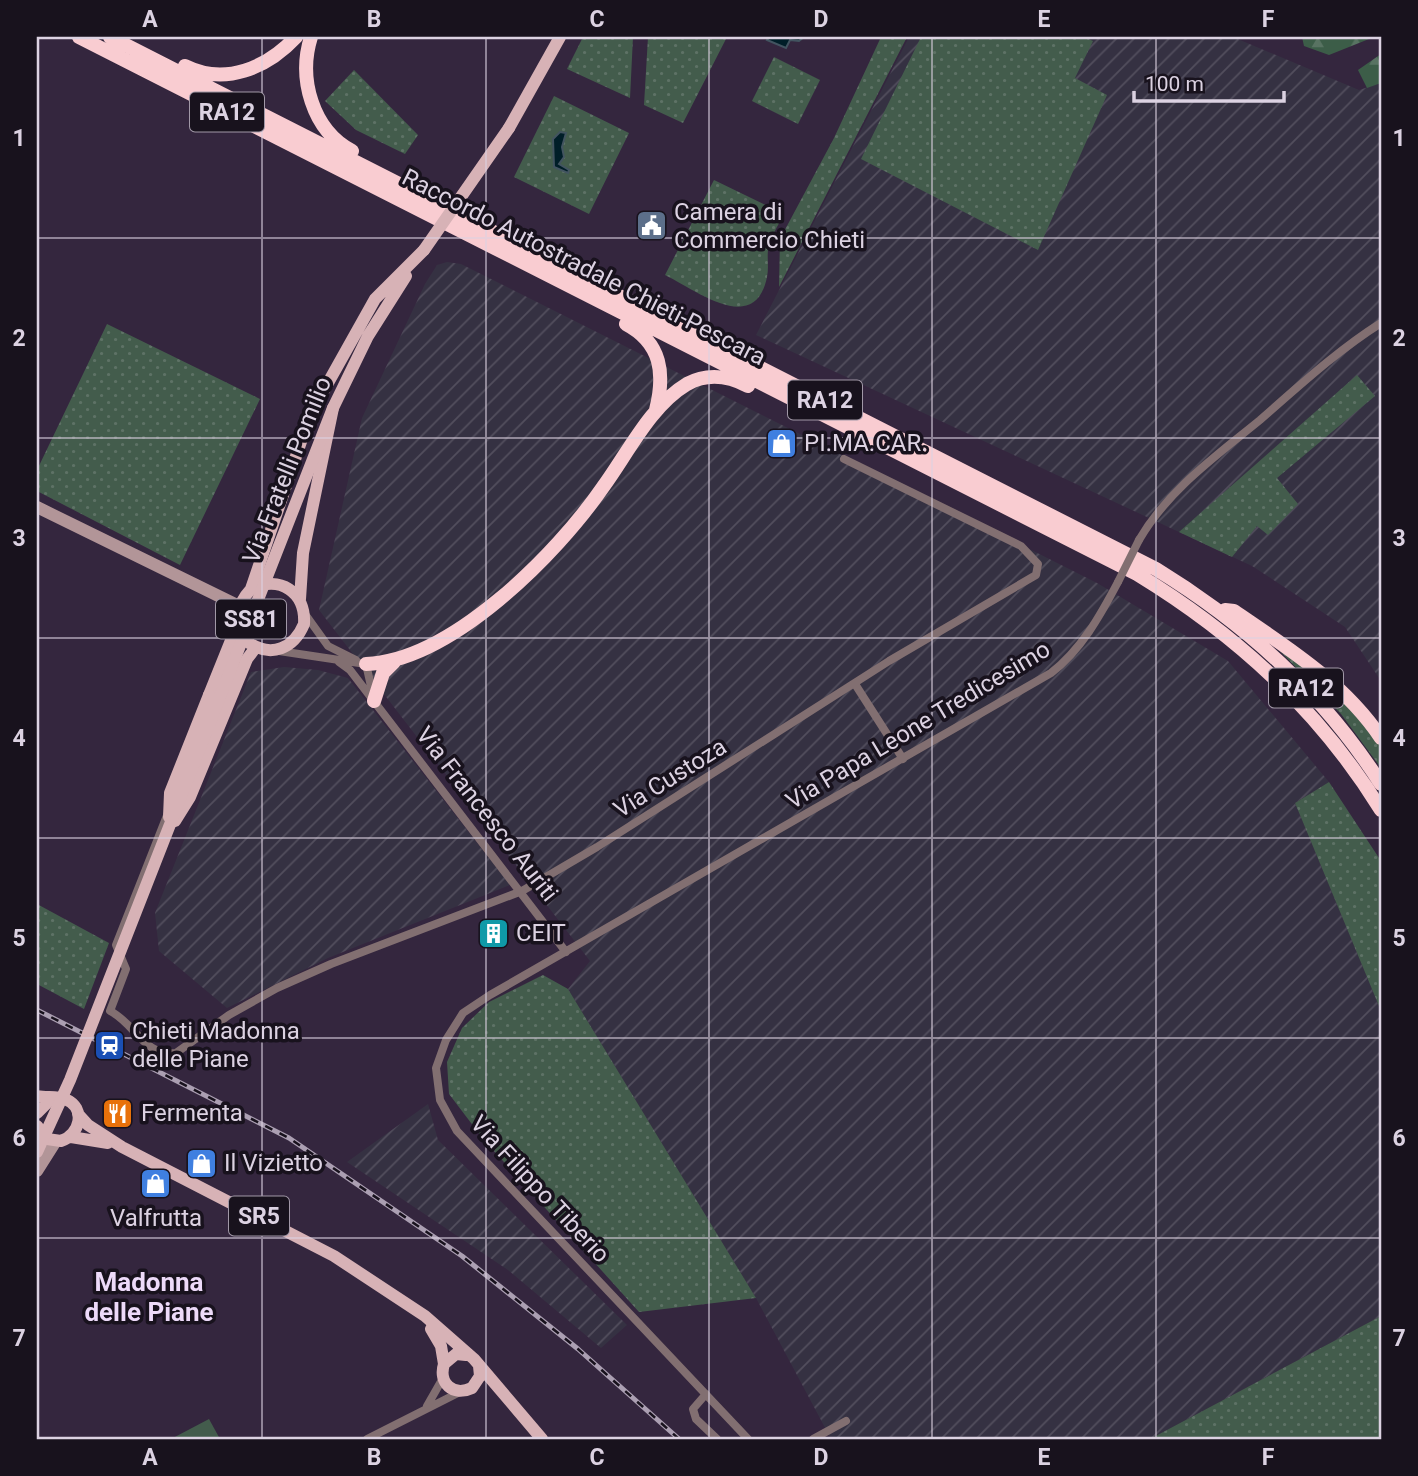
<svg xmlns="http://www.w3.org/2000/svg" width="1418" height="1476" font-family="Roboto,sans-serif">
<style>
.industrial{fill:url(#industrial-furrows)}
.green{fill:url(#green-dots)}
.forest{fill:url(#forest-firs)}
.pitch{fill:#435c4c}
.water{fill:#001e28;stroke:#425460;stroke-width:2}
.lines{fill:none;stroke-linecap:round;stroke-linejoin:round}
.street{stroke:#826f71;stroke-width:8}
.secondary{stroke:#b29598;stroke-width:12}
.primary{stroke:#d7b2b6;stroke-width:12}
.highway{stroke:#f9ccd1;stroke-width:14}
.rail-casing{stroke:#ab9fb2;stroke-width:5}
.rail{stroke:#18121d;stroke-width:2.5;stroke-dasharray:8;stroke-linecap:butt}
.street-bridge{stroke:#826f71;stroke-width:8}
.primary-bridge{stroke:#d7b2b6;stroke-width:12}
.grid{fill:none;stroke:#dcd2e2;stroke-width:2;stroke-opacity:0.55}
.labels{text-anchor:middle;dominant-baseline:central;stroke-width:7;stroke-linejoin:round;paint-order:stroke}
.shield{fill:#18121d;stroke:#a198a7;stroke-width:2}
.shield-label{font-size:23px;font-weight:bold;fill:#dcd2e2}
.poi-label{font-size:24px;fill:#dcd2e2;stroke:#18121d;text-anchor:start}
.street-label{font-size:24px;fill:#dcd2e2;stroke:#18121d}
.neighbourhood-label{font-size:26px;font-weight:bold;fill:#eddaf9;stroke:#18121d}
.neatline{fill:none;stroke:#dcd2e2;stroke-width:2.5}
.grid-label{font-size:23px;text-anchor:middle;font-weight:bold;fill:#dcd2e2}
</style>
<defs>
<pattern id="industrial-furrows" width="10" height="10" patternUnits="userSpaceOnUse" patternTransform="scale(1.75)"><rect width="10" height="10" fill="#353142"/><path d="M-1 1l2-2M0 10L10 0M9 11l2-2" fill="none" stroke="#524e5d"/></pattern>
<pattern id="green-dots" width="8" height="8" patternUnits="userSpaceOnUse" patternTransform="scale(1.75)"><rect width="8" height="8" fill="#435c4c"/><path d="M2 2h.1M6 6h.1" fill="none" stroke="#5e7266" stroke-width="1.8" stroke-linecap="round"/></pattern>
<pattern id="forest-firs" width="22" height="20" patternUnits="userSpaceOnUse" patternTransform="scale(1.75)"><rect width="22" height="20" fill="#3c5d48"/><path d="M5 1l3.5 6h-7zM16 11l3.5 6h-7z" fill="#587362"/></pattern>
</defs>
<rect width="100%" height="100%" fill="#34263e"/>
<!-- industrial -->
<path class="industrial" d="M909 37H1233L1359 90 1381 83V681L1345 627 1252 566 756 335Z
M447 262 461 264 1097 583 1228 661 1329 782 1295 803 1381 1011V1316L1150 1439H831L756 1298 568 989 590 961 319 610 362 418 425 284 437 265Z
M284 667 318 670 348 678 510 885 328 958 227 1008 159 951 155 913 251 672Z
M428 1104 438 1140 627 1325 601 1348 508 1270 347 1162Z"/>
<!-- green -->
<path class="green" d="M583 37H633L630 98 567 69Z
M648 37H727L683 123 644 105Z
M881 37H907L779 287 780 239 834 138Z
M921 37H1084L1093 41 1075 78 1107 95 1038 250 861 159Z
M774 57 820 80 798 124 752 101Z
M354 70 418 135 405 154 356 130 325 101Z
M554 96 629 133 589 214 514 177Z
M714 180 784 214C778 225 771 237 768 250 767 259 769 268 767 277 755 337 696 290 665 275Z
M107 324 260 399 180 565 37 491V470Z
M1357 375 1375 396 1277 478 1298 504 1268 535 1257 526 1232 557 1179 532Z
M1279 650 1316 673 1381 743V768L1341 714Z
M1329 782 1381 861V1011L1295 803Z
M37 904 109 943 84 1009 37 984Z
M543 975 568 989 756 1298 639 1312 484 1140 449 1094 447 1062 462 1028 489 1002Z
M1381 1316V1439H1150Z"/>
<!-- forest -->
<path class="forest" d="M1302 37H1374L1329 55 1304 46Z
M1381 54V83L1367 88 1358 70Z"/>
<!-- pitch -->
<path class="pitch" d="M209 1419 220 1439H171Z"/>
<!-- water -->
<path class="water" d="M769 37H804L799 41 790 40 786 48 767 40Z
M560 132 566 133 562 147 564 157 559 164 569 170 568 173 554 167 553 139Z"/>
<g class="lines">
<!-- street -->
<path class="street" d="M1139 540C1168 490 1216 456 1260 420 1298 387 1338 350 1381 323
M305 614 328 646 356 660
M279 651 366 664
M339 662 350 670 566 952
M366 664 373 695
M855 684 903 759
M168 813 116 945 126 969 110 1011C135 1023 144 1057 176 1053L229 1015 277 988 331 964 522 891 597 847 889 661 1036 575 1038 564 1021 546 844 459
M706 1394 693 1409 696 1419 717 1439
M427 1406 443 1378
M367 1439 458 1393
M748 1439 457 1131 440 1100 436 1068 446 1040 463 1013 490 995 1051 673C1081 650 1100 616 1118 582
M813 1439 846 1421"/>
<!-- secondary -->
<path class="secondary" d="M37 507 239 606
M37 1171 56 1141"/>
<!-- primary -->
<path class="primary" d="M509 128 560 37
M251 589C280 575 306 592 304 624 294 648 272 658 249 643 233 626 235 606 251 589L310 415 375 299 424 250
M300 599 303 553 333 408 368 336 406 276
M209 695 238 623
M175 821 190 797 247 659 256 647
M37 1096C46 1098 56 1096 65 1099 87 1108 80 1135 61 1141L47 1139 37 1126
M37 1113 51 1099
M78 1114 88 1125 122 1147 334 1256 425 1316 474 1359 542 1439
M71 1137 108 1143
M431 1329 441 1346 444 1364
M466 1355 456 1354 444 1364C438 1383 453 1397 472 1388L480 1376 479 1366"/>
<!-- highway -->
<path class="highway" d="M79 37 1137 574C1237 635 1319 710 1381 810
M110 37 1156 569C1246 624 1324 695 1381 784
M311 37C298 78 312 130 352 151
M185 66C225 86 267 68 296 37
M626 324C662 343 665 374 656 410
M1225 610 1234 611C1288 648 1344 683 1381 738
M366 664C451 661 557 554 603 487 628 453 650 406 687 384 707 373 729 376 748 386
M374 701 383 673 394 662"/>
<defs>
<path id="rail" d="M37 1010 289 1138 462 1256 578 1349 679 1439"/>
</defs>
<!-- rail casing -->
<use href="#rail" class="rail-casing"/>
<!-- rail -->
<use href="#rail" class="rail"/>
<!-- street-bridge -->
<path class="street-bridge" d="M1118 582 1139 540"/>
<!-- primary-bridge -->
<path class="primary-bridge" d="M424 250 509 128
M169 817 170 793 209 695
M37 1152 70 1080 333 408"/>
</g>
<!-- grid -->
<path class="grid" d="M262 37V1439M486 37V1439M709 37V1439M932 37V1439M1156 37V1439M37 238H1381M37 438H1381M37 638H1381M37 838H1381M37 1038H1381M37 1238H1381"/>
<!-- icons -->
<defs>
<symbol id="civic-square" viewBox="-11 -11 22 22"><rect x="-9" y="-9" width="18" height="18" rx="4" fill="#5c6f8a" stroke="#18121d"/><path d="M-.6-6.5H3V-4.5H.6V-3L4-1V1h2V6H-6V1h2V-1L-.6-3ZM-1.2 2.5V6h2.4V2.5Z" fill="#fff"/></symbol>
<symbol id="shop-square" viewBox="-11 -11 22 22"><rect x="-9" y="-9" width="18" height="18" rx="4" fill="#3f7fe0" stroke="#18121d"/><path d="M-5-2.5h2.3a2.7 3.5 0 0 1 5.4 0H5L5.5 6h-11ZM-1.5-2.5h3a1.5 2.3 0 0 0-3 0Z" fill="#fff"/></symbol>
<symbol id="building-square" viewBox="-11 -11 22 22"><rect x="-9" y="-9" width="18" height="18" rx="4" fill="#0f9aa8" stroke="#18121d"/><path d="M-4-6H4V6H1V3H-1V6H-4ZM-2.5-4.3h1.7v1.8h-1.7ZM.8-4.3h1.7v1.8H.8ZM-2.5-1h1.7V.8h-1.7ZM.8-1h1.7V.8H.8Z" fill="#fff"/></symbol>
<symbol id="station-square" viewBox="-11 -11 22 22"><rect x="-9" y="-9" width="18" height="18" rx="4" fill="#1a4fb4" stroke="#18121d"/><path d="M-3-6H3Q5-6 5-4V2Q5 4 3 4L4.5 6H3L1.5 4h-3L-3 6H-4.5L-3 4Q-5 4-5 2V-4Q-5-6-3-6ZM-3.5-4v3h7v-3ZM-3.5 1v1.5H-2V1ZM2 1v1.5H3.5V1Z" fill="#fff"/></symbol>
<symbol id="restaurant-square" viewBox="-11 -11 22 22"><rect x="-9" y="-9" width="18" height="18" rx="4" fill="#e8710a" stroke="#18121d"/><path d="M-5-6h1v4h1v-4h1v4h1v-4h1v5L-1.5 .5V6h-2V.5L-5-1ZM5-6V6H3V1.5H1.5Q1.5-4 5-6Z" fill="#fff"/></symbol>
</defs>
<g fill-rule="evenodd">
<use href="#civic-square" x="634" y="208" width="35" height="35"/>
<use href="#shop-square" x="764" y="426" width="35" height="35"/>
<use href="#building-square" x="476" y="916" width="35" height="35"/>
<use href="#station-square" x="92" y="1028" width="35" height="35"/>
<use href="#restaurant-square" x="100" y="1096" width="35" height="35"/>
<use href="#shop-square" x="184" y="1146" width="35" height="35"/>
<use href="#shop-square" x="138" y="1166" width="35" height="35"/>
</g>
<g class="labels">
<!-- shield labels -->
<g class="shield">
<rect x="190" y="92.5" width="74" height="39" rx="5"/>
<rect x="788" y="380.5" width="74" height="39" rx="5"/>
<rect x="216" y="599.5" width="70" height="39" rx="5"/>
<rect x="1269" y="668.5" width="74" height="39" rx="5"/>
<rect x="229" y="1196.5" width="60" height="39" rx="5"/>
</g>
<g class="shield-label">
<text x="227" y="112">RA12</text>
<text x="825" y="400">RA12</text>
<text x="251" y="619">SS81</text>
<text x="1306" y="688">RA12</text>
<text x="259" y="1216">SR5</text>
</g>
<!-- poi labels -->
<g class="poi-label">
<text x="674" y="212">Camera di<tspan x="674" dy="28">Commercio Chieti</tspan></text>
<text x="804" y="443">PI.MA.CAR.</text>
<text x="516" y="933">CEIT</text>
<text x="132" y="1031">Chieti Madonna<tspan x="132" dy="28">delle Piane</tspan></text>
<text x="141" y="1113">Fermenta</text>
<text x="224" y="1163">Il Vizietto</text>
<text x="156" y="1218" text-anchor="middle">Valfrutta</text>
</g>
<!-- street labels -->
<g class="street-label">
<text transform="translate(584 267) rotate(27)">Raccordo Autostradale Chieti-Pescara</text>
<text transform="translate(287 470) rotate(-68)">Via Fratelli Pomilio</text>
<text transform="translate(918 725) rotate(-31)">Via Papa Leone Tredicesimo</text>
<text transform="translate(670 778) rotate(-32)">Via Custoza</text>
<text transform="translate(487 814) rotate(52)">Via Francesco Auriti</text>
<text transform="translate(540 1189) rotate(47)">Via Filippo Tiberio</text>
</g>
<!-- neighbourhood labels -->
<g class="neighbourhood-label">
<text x="149" y="1282">Madonna<tspan x="149" dy="30">delle Piane</tspan></text>
</g>
</g>
<!-- border -->
<rect width="1418" height="1476" fill="none" stroke="#18121d" stroke-width="77"/>
<!-- scale -->
<path d="M1134 91v10h150v-10" fill="none" stroke="#dcd2e2" stroke-width="3.5"/>
<text x="1145" y="91" font-size="21" fill="#dcd2e2" stroke="#18121d" stroke-width="5" paint-order="stroke">100 m</text>
<rect x="38" y="38" width="1342" height="1400" class="neatline"/>
<g class="grid-label">
<text x="150" y="27">A</text>
<text x="374" y="27">B</text>
<text x="597" y="27">C</text>
<text x="821" y="27">D</text>
<text x="1044" y="27">E</text>
<text x="1268" y="27">F</text>
<text x="19" y="146">1</text>
<text x="1399" y="146">1</text>
<text x="19" y="346">2</text>
<text x="1399" y="346">2</text>
<text x="19" y="546">3</text>
<text x="1399" y="546">3</text>
<text x="19" y="746">4</text>
<text x="1399" y="746">4</text>
<text x="19" y="946">5</text>
<text x="1399" y="946">5</text>
<text x="19" y="1146">6</text>
<text x="1399" y="1146">6</text>
<text x="19" y="1346">7</text>
<text x="1399" y="1346">7</text>
<text x="150" y="1465">A</text>
<text x="374" y="1465">B</text>
<text x="597" y="1465">C</text>
<text x="821" y="1465">D</text>
<text x="1044" y="1465">E</text>
<text x="1268" y="1465">F</text>
</g>
</svg>
